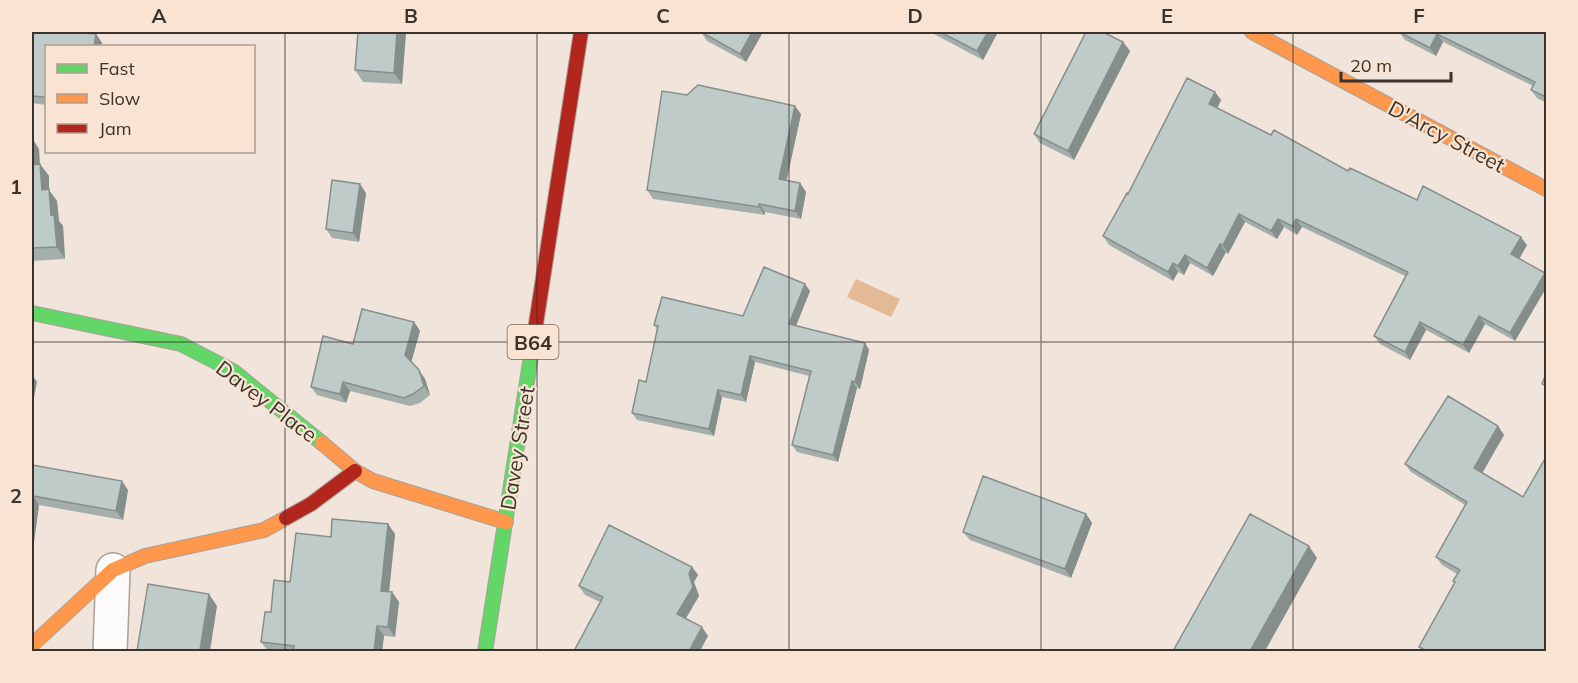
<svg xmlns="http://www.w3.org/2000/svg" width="1578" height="683" font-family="Mulish,sans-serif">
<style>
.water{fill:#e3b996}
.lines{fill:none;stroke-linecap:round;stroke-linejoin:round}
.street-casing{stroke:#aaa19a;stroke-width:36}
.fast-casing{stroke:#aaa19a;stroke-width:16}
.slow-casing{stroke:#aaa19a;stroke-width:16}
.jam-casing{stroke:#aaa19a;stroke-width:16}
.street{stroke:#fdfbfa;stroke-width:33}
.fast{stroke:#63d668;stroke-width:14}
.slow{stroke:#ff974d;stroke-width:14}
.jam{stroke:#b3261e;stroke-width:14}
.wall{fill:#a4afac}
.shaded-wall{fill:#868e8c}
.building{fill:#bfcbc8;stroke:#868e8c;stroke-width:1.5}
.grid{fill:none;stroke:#3a322b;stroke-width:1.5;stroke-opacity:0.55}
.labels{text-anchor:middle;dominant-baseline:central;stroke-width:4.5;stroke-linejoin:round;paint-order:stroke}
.shield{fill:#f9e4d3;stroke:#73675d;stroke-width:1.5}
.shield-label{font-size:20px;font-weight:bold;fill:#3a322b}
.street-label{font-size:21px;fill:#3a322b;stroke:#f9e4d3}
.neatline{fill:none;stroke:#3a322b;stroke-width:2}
.grid-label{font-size:20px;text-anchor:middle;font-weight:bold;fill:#3a322b}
</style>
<rect width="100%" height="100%" fill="#f1e5db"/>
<!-- water -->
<path class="water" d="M856 279 900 299 891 317 847 297Z"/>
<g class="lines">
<defs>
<path id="street" d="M110 652 113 570"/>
<path id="fast" d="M32 313 181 344 233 371 322 443
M485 652 533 343"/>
<path id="slow" d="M1252 32 1546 189
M322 443 355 471 373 481 506 522
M32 645 113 570 145 556 264 530 286 518"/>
<path id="jam" d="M533 343 581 32
M286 518 311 504 355 471"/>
</defs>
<!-- street casing -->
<use href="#street" class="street-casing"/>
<!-- fast casing -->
<use href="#fast" class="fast-casing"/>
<!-- slow casing -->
<use href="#slow" class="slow-casing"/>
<!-- jam casing -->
<use href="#jam" class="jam-casing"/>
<!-- street -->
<use href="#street" class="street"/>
<!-- fast -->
<use href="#fast" class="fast"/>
<!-- slow -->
<use href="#slow" class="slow"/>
<!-- jam -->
<use href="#jam" class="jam"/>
</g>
<!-- wall -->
<path class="wall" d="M32 32 96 34 102 43 46 46V105L32 103Z
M358 32H406L402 84 363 82 355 70Z
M701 32H763L746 62 707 41Z
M930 32H998L983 60Z
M1399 32H1546V103L1537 98 1531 90 1533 86 1443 42 1436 56 1405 40Z
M1123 42 1130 51 1074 160 1040 143 1034 134Z
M1215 92 1221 100 1217 108 1271 135 1348 171 1527 245 1519 259 1546 276V288L1515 341 1485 324 1469 353 1426 330 1410 360 1380 344 1374 336 1405 276 1302 227 1297 235 1284 227 1277 239 1245 222 1228 254 1226 252 1213 276 1190 263 1184 275 1178 272 1173 281 1109 245 1103 236 1128 194Z
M801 114 786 181 800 183 806 192 801 219 765 212V215L653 199 647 190Z
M32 138 39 149 40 164 49 176V190L57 201 59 221 63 226 65 259 32 261Z
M366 193 359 242 332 238 326 229Z
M810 291 796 325 865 343 869 350 860 389 857 388 838 462 797 452 792 445 809 376 755 362 746 402 722 397 714 436 637 420 632 413 646 382 657 329 654 325 743 316Z
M414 322 420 331 411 362 425 379 430 395 420 403 410 406 350 391 346 403 317 395 311 387 353 344Z
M1498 426 1504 435 1482 473 1546 651H1422L1419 647 1455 583 1453 581 1457 574 1442 565 1436 557 1465 505 1411 472 1405 464Z
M32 465 128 490 123 520 39 505 32 556Z
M1086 514 1092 523 1071 578 970 540 963 532Z
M388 524 395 534 389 592H392L399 602 395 637 384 636 382 651H268L261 642 271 612 290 582 331 537Z
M692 567 698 575 694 582 699 596 686 618 708 636 600 602 585 595 579 586Z"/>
<!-- shaded-wall -->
<path class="shaded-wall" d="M397 32H406L402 84 394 73Z
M752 32H763L746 62 740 54Z
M988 32H998L983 60 977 51Z
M96 34 102 43 101 46H94Z
M1437 34 1443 42 1436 56 1430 48Z
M1123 42 1130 51 1074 160 1068 151Z
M1215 92 1221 100 1215 113 1209 104Z
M795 106 801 114 785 188 779 179Z
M32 138 39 149 40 177 32 165Z
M40 164 49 176V190L57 201 59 221 63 226 65 259 57 247 42 190Z
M800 183 806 192 801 219 795 211Z
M360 184 366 193 359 242 353 233Z
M759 204 765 212V215L759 207Z
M1239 214 1245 222 1228 254 1223 245Z
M1278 219 1284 227 1277 239 1271 231Z
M1296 219 1302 227 1297 235 1292 226Z
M1521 237 1527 245 1517 263 1511 254Z
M1220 244 1226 252 1213 276 1207 268Z
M1185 255 1190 263 1184 275 1178 266Z
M1173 263 1178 272 1173 281 1168 272Z
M1545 273 1546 276V288L1515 341 1510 333Z
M805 284 810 291 794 331 789 324Z
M1479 316 1485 324 1469 353 1463 345Z
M414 322 420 331 411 363 405 355Z
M1420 322 1426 330 1410 360 1405 352Z
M865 343 869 350 860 389 855 382Z
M750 356 755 362 746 402 741 395Z
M419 370 425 379 430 395 424 386Z
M32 375 37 382 32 408Z
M852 381 857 388 838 462 833 455Z
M343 382 350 391 346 403 340 394Z
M718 390 722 397 714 436 709 429Z
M1498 426 1504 435 1480 477 1474 468Z
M122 481 128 490 123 520 116 511Z
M33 496 39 505 32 556V508Z
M1086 514 1092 523 1071 578 1065 569Z
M388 524 395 534 388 601 381 591Z
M1309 546 1317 558 1265 651H1250Z
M692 567 698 575 694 582 699 596 683 623 677 614 689 574Z
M392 592 399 602 395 637 388 627Z
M209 594 217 606 210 651H201L200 650Z
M377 626 384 636 382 651H374Z
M702 627 708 636 700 651H689Z"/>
<!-- building -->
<path class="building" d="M32 32H74L96 34 94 46H46V97L32 96Z
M358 32H397L394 73 355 70Z
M701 32H752L740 54Z
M940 32H988L977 51Z
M1086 32H1103L1123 42 1068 151 1034 134Z
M1399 32H1546V97L1531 90 1535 82 1437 34 1430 48Z
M1187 78 1215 92 1209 104 1271 135 1274 130 1348 171 1350 168 1417 200 1423 186 1521 237 1511 254 1545 273 1510 333 1479 316 1463 345 1420 322 1405 352 1374 336 1408 272 1296 219 1292 226 1278 219 1271 231 1239 214 1223 245 1220 244 1207 268 1185 255 1178 266 1173 263 1168 272 1103 236 1127 193 1128 194Z
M698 85 795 106 779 179 800 183 795 211 759 204V207L647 190 662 91 687 95Z
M32 154V165L40 164 42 190 49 189 51 215 54 214 57 247 32 248Z
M332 180 360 184 353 233 326 229Z
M764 267 805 284 789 324 865 343 855 382 852 381 833 455 792 445 811 371 750 356 741 395 718 390 709 429 632 413 639 380 646 382 658 326 654 325 662 297 743 316Z
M362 309 414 322 405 355 419 370 424 386 413 394 404 398 343 382 340 394 311 387 323 336 353 344Z
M1546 374V386L1542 384Z
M1448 396 1498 426 1474 468 1523 497 1546 457V651H1428L1419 647 1455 582 1453 581 1460 570 1436 557 1467 502 1405 464Z
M32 465 122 481 116 511 33 496 32 508Z
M983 476 1086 514 1065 569 963 532Z
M1250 514 1309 546 1250 651H1173Z
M332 519 388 524 381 591 392 592 388 627 377 626 374 651H293L294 646 261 642 265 612H271L274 580 290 582 296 533 331 537Z
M609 525 692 567 689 574 693 587 677 614 702 627 689 651H574L603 597 579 586Z
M148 584 209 594 200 650 206 651H137Z"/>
<!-- grid -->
<path class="grid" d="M285 32V652M537 32V652M789 32V652M1041 32V652M1293 32V652M32 342H1546"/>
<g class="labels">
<!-- shield labels -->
<rect class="shield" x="507.5" y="325" width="51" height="34" rx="4.5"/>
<g class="shield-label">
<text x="533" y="342">B64</text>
</g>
<!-- street labels -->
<g class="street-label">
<text transform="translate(1447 136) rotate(28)">D'Arcy Street</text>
<text transform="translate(267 401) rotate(37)">Davey Place</text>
<text transform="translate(517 448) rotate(-81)">Davey Street</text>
</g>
</g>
<!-- border -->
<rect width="1578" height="683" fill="none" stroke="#f9e4d3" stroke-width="66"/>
<!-- legend -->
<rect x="45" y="45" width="210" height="108" fill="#f9e4d3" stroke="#ad9d90" stroke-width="1.5"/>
<rect x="57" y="64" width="30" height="9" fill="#63d668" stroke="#ad9d90" stroke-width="1.5"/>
<text x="99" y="75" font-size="18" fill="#3a322b">Fast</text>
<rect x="57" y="94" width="30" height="9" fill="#ff974d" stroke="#ad9d90" stroke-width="1.5"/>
<text x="99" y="105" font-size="18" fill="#3a322b">Slow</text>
<rect x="57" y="124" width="30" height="9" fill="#b3261e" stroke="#ad9d90" stroke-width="1.5"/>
<text x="99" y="135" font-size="18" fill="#3a322b">Jam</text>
<!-- scale -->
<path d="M1341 72v9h110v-9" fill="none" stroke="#3a322b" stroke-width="3"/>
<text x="1350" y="72" font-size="18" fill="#3a322b" stroke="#f9e4d3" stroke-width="4.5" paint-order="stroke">20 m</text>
<rect x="33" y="33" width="1512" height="617" class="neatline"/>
<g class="grid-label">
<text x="159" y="23">A</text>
<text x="411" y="23">B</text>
<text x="663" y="23">C</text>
<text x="915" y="23">D</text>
<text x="1167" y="23">E</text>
<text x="1419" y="23">F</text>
<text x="16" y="194">1</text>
<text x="16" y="503">2</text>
</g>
</svg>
